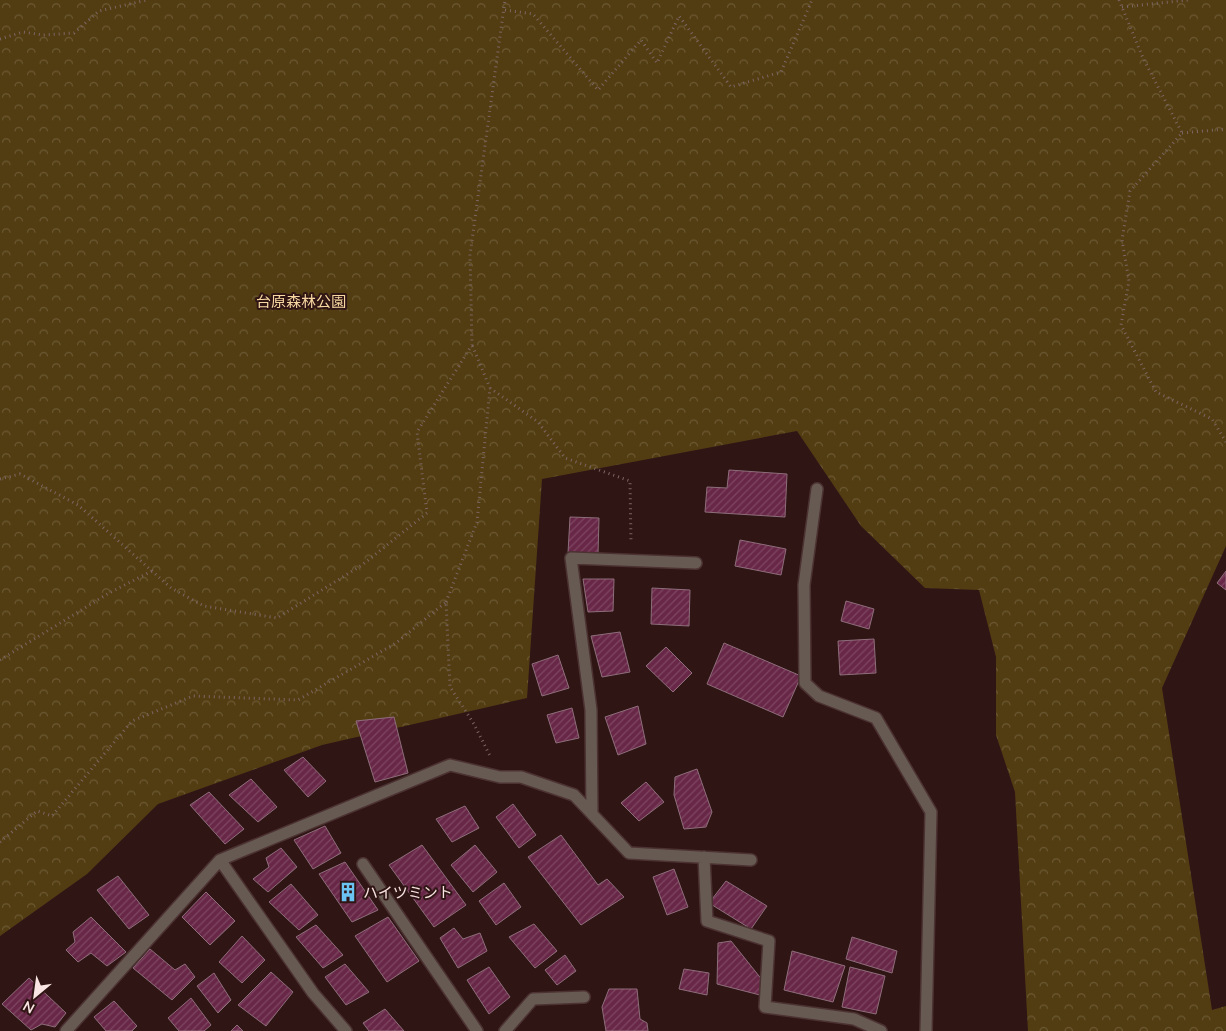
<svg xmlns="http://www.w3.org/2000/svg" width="1226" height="1031" font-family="Mulish,'Noto Sans JP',sans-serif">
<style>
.park{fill:url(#park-crowns)}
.building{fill:url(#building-hatch);stroke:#8e6e7b}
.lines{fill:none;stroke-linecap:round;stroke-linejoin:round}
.service-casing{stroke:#4c3232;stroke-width:14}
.path{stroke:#7e6665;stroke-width:3;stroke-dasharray:1 4;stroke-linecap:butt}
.service{stroke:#665a52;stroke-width:11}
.labels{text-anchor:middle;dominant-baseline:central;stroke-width:4;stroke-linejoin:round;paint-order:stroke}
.park-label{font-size:15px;fill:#f8d8a1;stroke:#301515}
.poi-label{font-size:15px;fill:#f9e5e3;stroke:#301515;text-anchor:start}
</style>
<defs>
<pattern id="park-crowns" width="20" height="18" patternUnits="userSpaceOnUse" patternTransform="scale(1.25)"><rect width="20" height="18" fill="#523d12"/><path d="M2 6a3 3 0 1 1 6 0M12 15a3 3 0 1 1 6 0" fill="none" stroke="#6c5934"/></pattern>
<pattern id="building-hatch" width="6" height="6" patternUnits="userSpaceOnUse" patternTransform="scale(1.25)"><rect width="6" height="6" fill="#682747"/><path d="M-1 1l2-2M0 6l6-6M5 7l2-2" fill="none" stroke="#7e4661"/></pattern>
</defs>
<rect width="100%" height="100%" fill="#301515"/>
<!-- park -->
<path class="park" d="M0 0H1226V546L1162 688 1212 1010 1226 1006V1031H1028L1015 792 996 735V657L979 590 925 588 861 526 797 431 542 479 527 698 322 745 158 804 87 874 0 936Z"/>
<!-- building -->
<path class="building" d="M729 470 787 474 785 517 705 512 707 487 727 488Z
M570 517 599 518 598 554 568 553Z
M740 540 786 549 781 575 735 566Z
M1226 571V590L1217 583Z
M583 579H614L613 611 588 612Z
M652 588 690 590 689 626 651 624Z
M846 601 874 609 869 629 841 621Z
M620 632 630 672 602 677 591 636Z
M874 639 876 673 840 675 838 641Z
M724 643 801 676 783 717 707 684Z
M666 647 692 673 673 692 646 666Z
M558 655 569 688 542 696 532 664Z
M638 706 646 744 618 755 605 717Z
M572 708 579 738 556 743 547 715Z
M394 717 408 773 375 782 356 721Z
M303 757 326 781 308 797 284 770Z
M697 769 712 812 706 827 684 829 674 795 675 777Z
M251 779 277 807 258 822 229 795Z
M646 782 664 802 639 821 621 803Z
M209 792 244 829 225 844 190 805Z
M513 804 536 835 519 848 496 817Z
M465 806 479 828 452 842 436 819Z
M325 826 341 853 313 869 294 840Z
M561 835 598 885 607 879 624 897 581 925 528 857Z
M422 845 466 905 434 927 389 865Z
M475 845 497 872 473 892 451 865Z
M281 848 297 867 268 892 253 879 269 867 266 858Z
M345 862 378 910 352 922 319 874Z
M674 869 688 907 667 915 653 877Z
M118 876 149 915 129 929 97 890Z
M726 881 767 906 751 929 709 903Z
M504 883 521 907 496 925 479 901Z
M291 884 318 915 299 930 269 902Z
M206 892 235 921 210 945 182 917Z
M91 917 126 952 107 966 91 953 78 962 66 950 75 942 73 932Z
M388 917 419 961 387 982 355 936Z
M534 924 557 951 535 968 509 937Z
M316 925 343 955 323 968 296 937Z
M454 928 463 939 480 933 487 951 458 968 440 938Z
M242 936 265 960 242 983 219 962Z
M852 937 897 951 892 973 846 959Z
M731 941 763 981 760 995 717 984 718 943Z
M150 949 175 970 185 964 195 977 172 1000 133 968Z
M792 951 845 966 833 1002 784 990Z
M565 955 576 971 557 985 545 970Z
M345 964 369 992 346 1005 325 977Z
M489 967 510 997 489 1014 467 980Z
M850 967 885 976 876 1014 842 1007Z
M684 969 709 973 707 995 679 989Z
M271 972 293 992 266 1026 238 1005Z
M214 973 231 1000 218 1013 197 986Z
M29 978 66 1013 55 1027 42 1024 31 1030 2 1004Z
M609 989H637L640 1019 647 1023 648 1031H606L602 1007Z
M191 998 211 1025 204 1031H179L168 1018Z
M114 1001 137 1026 132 1031H106L94 1017Z
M385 1009 404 1031H369L363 1023Z
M237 1025 243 1031H231Z"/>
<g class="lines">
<defs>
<path id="service" d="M817 489 804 585 805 683 819 696 876 718 931 812 926 1031
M592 814 591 710 571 558 696 563
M704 857 707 921 769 941 765 1007 854 1019 881 1031
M220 860 313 993 346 1031
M363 864 477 1031
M66 1031 220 860 450 765 500 777H521L574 795 629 853 751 860
M505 1031 533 999 584 997"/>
</defs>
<!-- service casing -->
<use href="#service" class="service-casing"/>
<!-- path -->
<path class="path" d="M1119 0 1143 58 1182 133 1130 191 1122 240 1129 281 1121 325 1156 392 1212 419 1226 442
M1122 7 1188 0
M505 10 533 14 598 90 641 40 657 63 679 16 731 87 781 72 812 0
M0 39 23 32 43 35 74 33 99 11 147 0
M1182 133 1226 129
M490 388 538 422 565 458 630 481 631 543
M0 479 20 474 78 505 171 588 204 606 277 618 362 565 427 513 417 432 472 345 470 255 505 0
M446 602 477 522 490 388 472 345
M0 660 109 593 152 571
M0 842 37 811 52 816 132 721 193 696 298 700 396 643 446 602 450 687 474 724 490 756"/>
<!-- service -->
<use href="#service" class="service"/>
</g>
<!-- icons -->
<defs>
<symbol id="building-bare" viewBox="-9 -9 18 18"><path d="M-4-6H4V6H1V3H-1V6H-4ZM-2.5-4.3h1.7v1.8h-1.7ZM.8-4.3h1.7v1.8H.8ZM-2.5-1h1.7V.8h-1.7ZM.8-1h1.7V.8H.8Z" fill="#6ac3f1" stroke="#301515" stroke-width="2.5" paint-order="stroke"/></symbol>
</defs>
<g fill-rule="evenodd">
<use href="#building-bare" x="334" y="878" width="28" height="28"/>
</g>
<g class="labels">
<!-- park labels -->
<g class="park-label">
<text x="301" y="301">台原森林公園</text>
</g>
<!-- poi labels -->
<g class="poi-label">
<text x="363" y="892">ハイツミント</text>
</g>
</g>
<!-- north arrow -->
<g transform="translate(35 996) rotate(209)" stroke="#301515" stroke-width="4" paint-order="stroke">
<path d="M0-4L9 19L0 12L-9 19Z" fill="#f9e5e3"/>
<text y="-8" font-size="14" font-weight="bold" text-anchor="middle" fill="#f9e5e3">N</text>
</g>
</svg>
